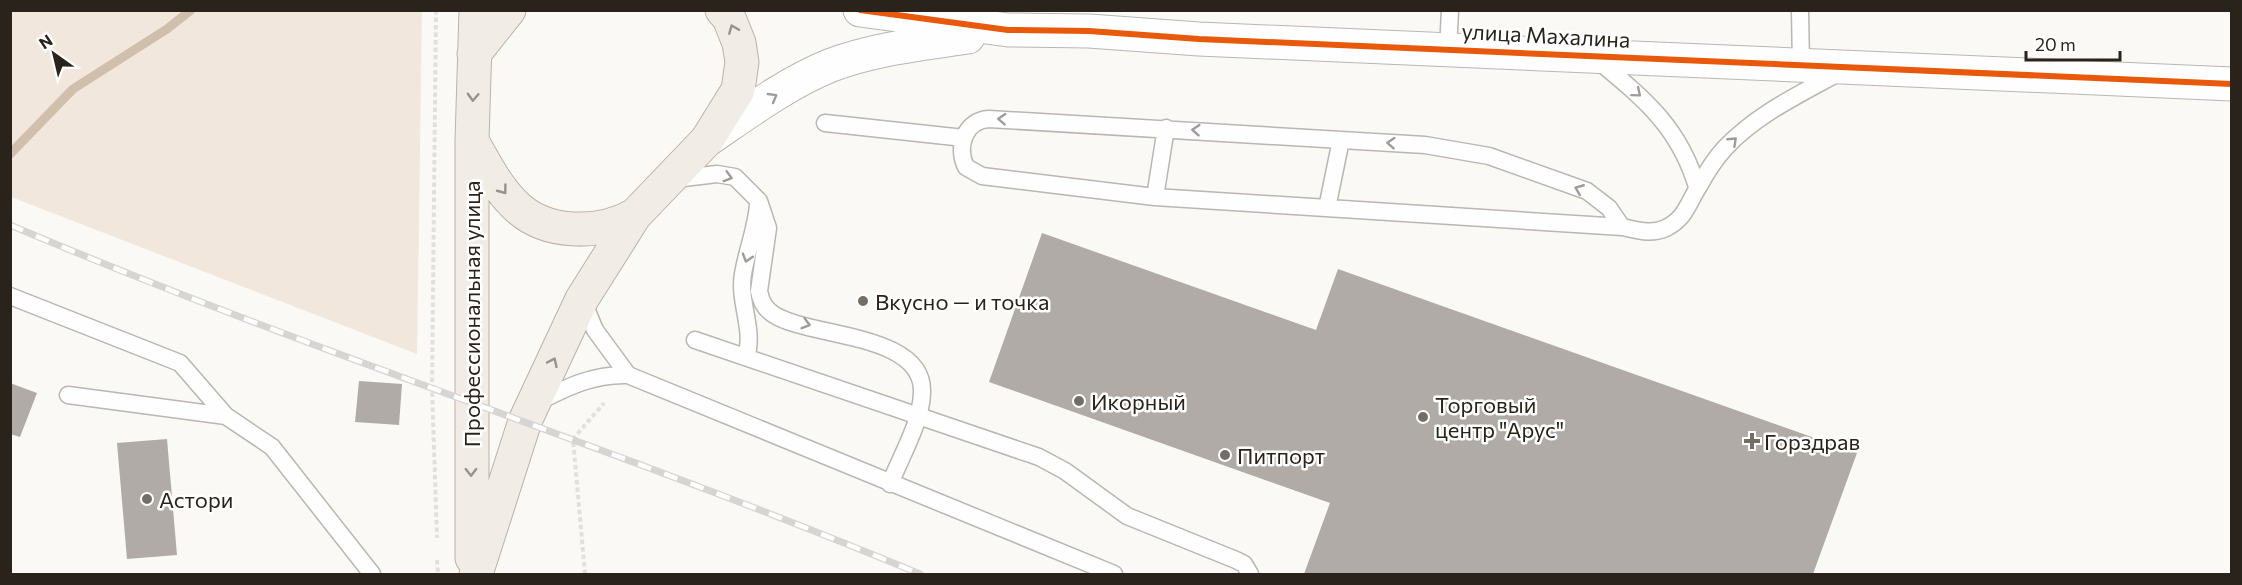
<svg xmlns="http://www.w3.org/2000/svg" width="2242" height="585" font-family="Commissioner,sans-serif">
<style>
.grass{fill:#f2e7dc}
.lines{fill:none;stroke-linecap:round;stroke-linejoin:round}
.stream{stroke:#d0bfac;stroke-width:9}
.building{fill:#b0aba6}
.lane-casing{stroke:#bab6b1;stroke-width:19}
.secondary-casing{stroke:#bab6b1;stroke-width:35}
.primary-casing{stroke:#bcb2a6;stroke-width:35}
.path{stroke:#e2e0df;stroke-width:4;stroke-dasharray:4.5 3;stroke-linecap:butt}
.lane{stroke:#fefefe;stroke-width:16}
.secondary{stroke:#fefefe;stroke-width:33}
.primary{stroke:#f1ece6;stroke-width:33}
.rail-casing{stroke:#d6d5d4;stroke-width:7}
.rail{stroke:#fff;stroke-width:4.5;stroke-dasharray:14;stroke-linecap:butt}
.cycleway-casing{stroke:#fff;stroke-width:10}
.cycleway{stroke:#e8590c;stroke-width:6}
.oneway{stroke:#97928b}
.oneway2{stroke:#9f9b98}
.poi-dot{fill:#736e68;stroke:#fff;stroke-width:2}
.labels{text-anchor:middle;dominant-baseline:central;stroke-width:5;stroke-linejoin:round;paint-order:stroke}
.street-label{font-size:22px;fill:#2a231b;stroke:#fff}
.poi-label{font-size:22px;fill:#2a231b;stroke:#fff;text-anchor:start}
</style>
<rect width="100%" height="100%" fill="#fbf9f6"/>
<!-- grass -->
<path class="grass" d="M10 11H422L417 354 11 197Z"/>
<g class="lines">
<!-- stream -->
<path class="stream" d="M10 154 73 89 167 29 191 10"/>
</g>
<!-- building -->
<path class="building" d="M1042 233 1316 330 1338 269 1857 453 1813 574H1304L1330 503 989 382Z
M359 381 402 384 399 425 355 422Z
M10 383 37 393 20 437 10 434Z
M167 439 177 555 127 559 117 443Z"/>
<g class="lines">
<defs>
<path id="lane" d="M1800 10 1801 65
M1448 49 1450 10
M1596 59C1643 98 1679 126 1697 187
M825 123 964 138
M675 179 717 174 735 177 759 201 768 228 759 291C761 301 764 308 773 314 808 338 925 332 922 393 921 423 901 456 890 484
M1155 197 1166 128
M1327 208 1341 140
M1622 227 1609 208 1587 191 1489 156 1425 145 989 119C965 120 956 147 966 167L982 176 1155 197 1622 227C1637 230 1651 235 1666 228 1686 218 1688 203 1699 186 1706 173 1715 159 1725 148 1757 114 1800 94 1840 72
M10 296 180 363 226 416
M582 299 595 330 628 375
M695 340 1039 457 1065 471 1127 516 1236 560 1244 564 1250 574
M746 357C755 330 738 302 743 274 747 250 756 229 758 205
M68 395 226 416 272 447 372 574
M536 403C567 387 593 374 628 375L1114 574"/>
<path id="secondary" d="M860 10 1008 30 1089 31 1199 39 2232 84
M707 140C744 115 787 83 829 66 873 49 921 44 968 37"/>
<path id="primary" d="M474 54 509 10
M472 141C484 162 496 186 513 203 544 236 599 235 635 215
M472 558V141L476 10
M476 574 525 421 582 299 635 215 707 140 738 90 742 62 739 43 729 18 722 10"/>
</defs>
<!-- lane casing -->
<use href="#lane" class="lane-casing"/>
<!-- secondary casing -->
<use href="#secondary" class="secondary-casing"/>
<!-- primary casing -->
<use href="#primary" class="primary-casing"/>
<!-- path -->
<path class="path" d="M436 10 432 387 437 538
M437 560 438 574
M585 574 573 439 604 403"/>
<!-- lane -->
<use href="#lane" class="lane"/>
<!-- secondary -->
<use href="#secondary" class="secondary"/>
<!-- primary -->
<use href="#primary" class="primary"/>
<defs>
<path id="rail" d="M10 225C310 352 620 449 920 574"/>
</defs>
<!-- rail casing -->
<use href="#rail" class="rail-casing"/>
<!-- rail -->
<use href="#rail" class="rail"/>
<defs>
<path id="cycleway" d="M860 10 1008 30 1089 31 1199 39 2232 84"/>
</defs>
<!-- cycleway casing -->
<use href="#cycleway" class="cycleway-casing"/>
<!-- cycleway -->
<use href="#cycleway" class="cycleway"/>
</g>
<!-- one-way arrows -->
<defs><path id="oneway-chevron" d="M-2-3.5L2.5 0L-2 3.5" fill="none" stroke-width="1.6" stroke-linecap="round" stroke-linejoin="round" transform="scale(1.5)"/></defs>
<g class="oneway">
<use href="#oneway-chevron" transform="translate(733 29) rotate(-112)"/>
<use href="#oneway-chevron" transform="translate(473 97) rotate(92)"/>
<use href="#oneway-chevron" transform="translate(503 190) rotate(53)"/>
<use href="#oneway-chevron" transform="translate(553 362) rotate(-65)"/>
<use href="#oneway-chevron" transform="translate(471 472) rotate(89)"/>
</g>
<g class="oneway2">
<use href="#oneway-chevron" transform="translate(1637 93) rotate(40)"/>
<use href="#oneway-chevron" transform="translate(773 97) rotate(-30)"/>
<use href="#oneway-chevron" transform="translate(1002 119) rotate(-177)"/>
<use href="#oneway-chevron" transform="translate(1196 130) rotate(-176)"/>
<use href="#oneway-chevron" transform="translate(1733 141) rotate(-43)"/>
<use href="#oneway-chevron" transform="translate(1391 143) rotate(-176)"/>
<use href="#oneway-chevron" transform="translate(728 177) rotate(16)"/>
<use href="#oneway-chevron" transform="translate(1579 189) rotate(-158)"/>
<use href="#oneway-chevron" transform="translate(747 258) rotate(107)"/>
<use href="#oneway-chevron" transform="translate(806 324) rotate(16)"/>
</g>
<!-- markers -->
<g class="poi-dot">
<circle cx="863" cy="301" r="6"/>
<circle cx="1079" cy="401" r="6"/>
<circle cx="1423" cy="417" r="6"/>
<path d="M1749 432h6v6h6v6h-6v6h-6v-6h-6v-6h6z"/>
<circle cx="1225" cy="455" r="6"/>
<circle cx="147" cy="499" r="6"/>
</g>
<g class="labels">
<!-- street labels -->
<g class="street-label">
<text transform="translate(1546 35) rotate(3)">улица Махалина</text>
<text transform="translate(471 314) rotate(-90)">Профессиональная улица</text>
</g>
<!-- poi labels -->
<g class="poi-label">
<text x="875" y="301">Вкусно — и точка</text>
<text x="1091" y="401">Икорный</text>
<text x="1435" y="404">Торговый<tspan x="1435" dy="25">центр "Арус"</tspan></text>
<text x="1764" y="441">Горздрав</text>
<text x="1237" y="455">Питпорт</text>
<text x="159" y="499">Астори</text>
</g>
</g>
<!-- border -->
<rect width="2242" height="585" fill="none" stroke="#2a231b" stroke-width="24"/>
<!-- north arrow -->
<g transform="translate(54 54) rotate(326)" stroke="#ffffff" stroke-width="4.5" paint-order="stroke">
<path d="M0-4.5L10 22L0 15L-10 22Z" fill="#2a231b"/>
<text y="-9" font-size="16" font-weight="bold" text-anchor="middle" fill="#2a231b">N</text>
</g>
<!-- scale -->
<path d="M2026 51v9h94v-9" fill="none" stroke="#2a231b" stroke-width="3"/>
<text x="2035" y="51" font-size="18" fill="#2a231b" stroke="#ffffff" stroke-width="4.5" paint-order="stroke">20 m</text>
</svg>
